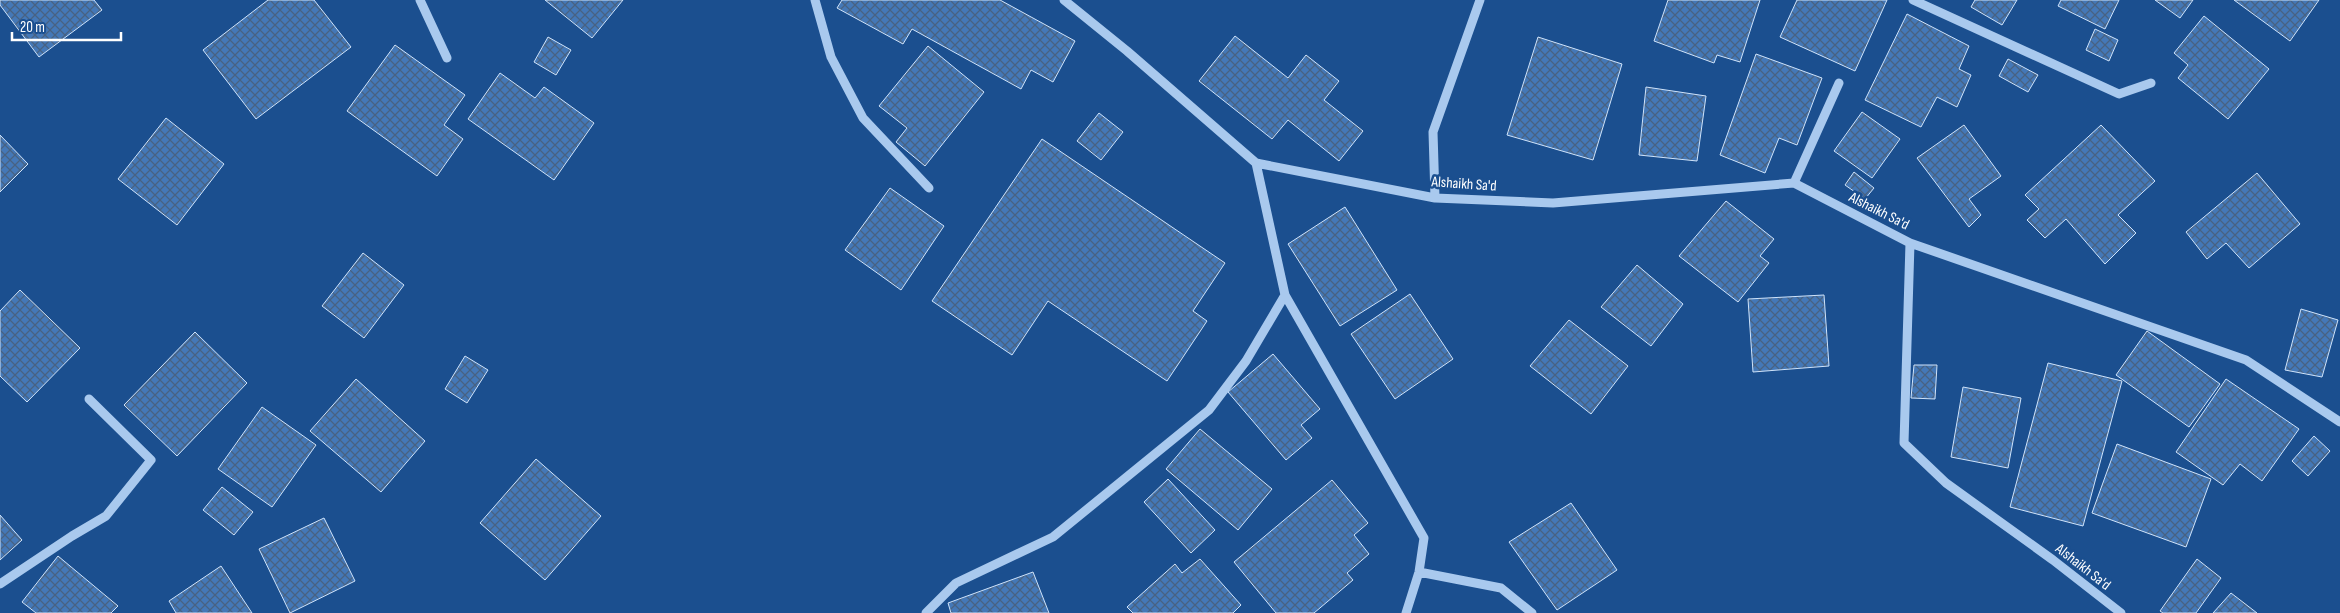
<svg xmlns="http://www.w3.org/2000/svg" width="2340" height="613" font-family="'Sofia Sans Condensed',sans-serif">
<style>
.building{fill:url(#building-cross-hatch);stroke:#cfe3fa}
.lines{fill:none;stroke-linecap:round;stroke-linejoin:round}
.minor{stroke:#a9c9ee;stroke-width:9}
.labels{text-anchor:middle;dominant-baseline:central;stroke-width:5;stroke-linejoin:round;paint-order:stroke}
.street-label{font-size:15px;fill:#fff;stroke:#1b4f8f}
</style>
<defs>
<pattern id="building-cross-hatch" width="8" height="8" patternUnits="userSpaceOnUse" patternTransform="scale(1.25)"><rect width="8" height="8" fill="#4478b7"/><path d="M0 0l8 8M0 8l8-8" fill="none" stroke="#486282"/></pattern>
</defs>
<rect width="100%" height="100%" fill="#1b4f8f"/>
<!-- building -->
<path class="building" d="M0 0H94L102 10 39 57 0 5Z
M268 0H314L351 47 256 119 203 50Z
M545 0H623L592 38Z
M842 0H1000L1075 41 1053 82 1031 70 1021 89 912 29 903 44 837 8Z
M1668 0H1760L1740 62 1717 55 1714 63 1654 41Z
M1797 0H1887L1855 71 1780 37Z
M1975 0H2017L2002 25 1971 7Z
M2061 0H2119L2105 29 2058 6Z
M2155 0H2193L2180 18Z
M2234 0H2319L2290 41Z
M1907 14 1969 46 1959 69 1971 75 1957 107 1937 97 1921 127 1865 100Z
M2204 16 2269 69 2228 119 2178 78 2188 65 2174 53Z
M2095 29 2118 40 2109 61 2086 50Z
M1235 36 1288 78 1306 55 1339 81 1324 100 1363 131 1339 161 1288 120 1272 139 1199 81Z
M548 37 571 50 556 75 534 62Z
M1538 37 1622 64 1593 160 1507 135Z
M395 45 465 95 444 125 463 139 437 176 347 111Z
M928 46 984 92 925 166 896 142 907 128 879 106Z
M1756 54 1822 78 1797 145 1779 138 1765 173 1720 155Z
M2008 59 2038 75 2028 92 1999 76Z
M500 73 535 98 544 87 594 123 554 180 468 119Z
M1646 87 1706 96 1697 161 1639 155Z
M1862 112 1900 139 1872 178 1834 151Z
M1099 113 1123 132 1101 160 1077 141Z
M166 118 224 164 177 225 118 179Z
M1964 125 2001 176 1969 199 1981 215 1969 227 1917 158Z
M2101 125 2155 181 2118 215 2136 233 2105 264 2066 219 2045 238 2027 220 2039 209 2025 195Z
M0 135 28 164 0 192Z
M1042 139 1225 263 1193 311 1207 321 1167 381 1048 301 1012 355 932 301Z
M1854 172 1874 188 1865 199 1845 185Z
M2257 173 2300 224 2249 268 2226 243 2207 259 2186 232Z
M890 188 944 226 901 290 845 250Z
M1726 201 1774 239 1760 256 1769 263 1738 302 1679 256Z
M1345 207 1397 290 1340 326 1288 244Z
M363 253 404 285 364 338 322 306Z
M1637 265 1683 304 1651 346 1601 307Z
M20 290 80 348 27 402 0 376V311Z
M1410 294 1453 359 1395 399 1351 334Z
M1824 295 1829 366 1753 372 1748 299Z
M2301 309 2338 320 2322 377 2285 370Z
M1569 320 1628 366 1591 414 1530 366Z
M2147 331 2220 384 2189 427 2116 375Z
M195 332 247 383 177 456 124 405Z
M1273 354 1320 409 1301 425 1312 438 1286 460 1228 392Z
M465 356 488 370 467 403 445 389Z
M2048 363 2122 381 2083 526 2010 507Z
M1914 365H1937L1935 399 1911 398Z
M356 379 425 441 381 492 310 431Z
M2226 379 2299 429 2262 481 2240 464 2223 485 2176 452Z
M1963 387 2021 398 2008 468 1951 457Z
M262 407 316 445 272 507 218 469Z
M1200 429 1272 489 1238 530 1166 469Z
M2314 436 2330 451 2308 476 2292 461Z
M2117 444 2211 479 2186 547 2092 513Z
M536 459 601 516 545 580 480 523Z
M1168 479 1215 530 1191 553 1144 502Z
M1332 480 1368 523 1354 535 1369 554 1347 573 1353 580 1314 613H1276L1234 562Z
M222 487 253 512 234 535 203 510Z
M1571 503 1617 570 1557 610 1509 542Z
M0 515 22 540 0 560Z
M324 518 355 581 290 613 259 549Z
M58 556 118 606 111 613H36L22 602Z
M1200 559 1241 605 1233 613H1133L1127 607 1175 564 1182 573Z
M2197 559 2221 578 2196 613H2163L2160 611Z
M221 566 252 613H176L169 601Z
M1033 572 1049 613H951L948 603Z
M2231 593 2257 613H2213Z"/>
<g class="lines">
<!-- minor -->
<path class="minor" d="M420 0 447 58
M815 0 831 57 863 118 929 188
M1064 0 1127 51 1256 163 1435 198 1553 203 1794 183 1910 243 2246 360 2340 422
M1913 0 2119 94 2151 83
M1256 163 1285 295 1424 538 1419 572 1406 613
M1794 183 1839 83
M1435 198 1433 132 1480 0
M1910 243 1904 443 1946 483 2053 560 2121 613
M1419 572 1501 588 1532 613
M0 584 72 536 106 516 151 460 89 399
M926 613 956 583 1053 537 1209 410 1246 361 1285 295"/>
</g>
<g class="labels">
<!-- street labels -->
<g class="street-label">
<text transform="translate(1464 184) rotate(4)">Alshaikh Sa'd</text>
<text transform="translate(1879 211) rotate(27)">Alshaikh Sa'd</text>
<text transform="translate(2083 567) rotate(38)">Alshaikh Sa'd</text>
</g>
</g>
<!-- scale -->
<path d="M12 32v8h109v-8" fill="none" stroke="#ffffff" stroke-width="2.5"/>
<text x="20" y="32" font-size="15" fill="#ffffff" stroke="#1b4f8f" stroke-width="4" paint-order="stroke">20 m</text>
</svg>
